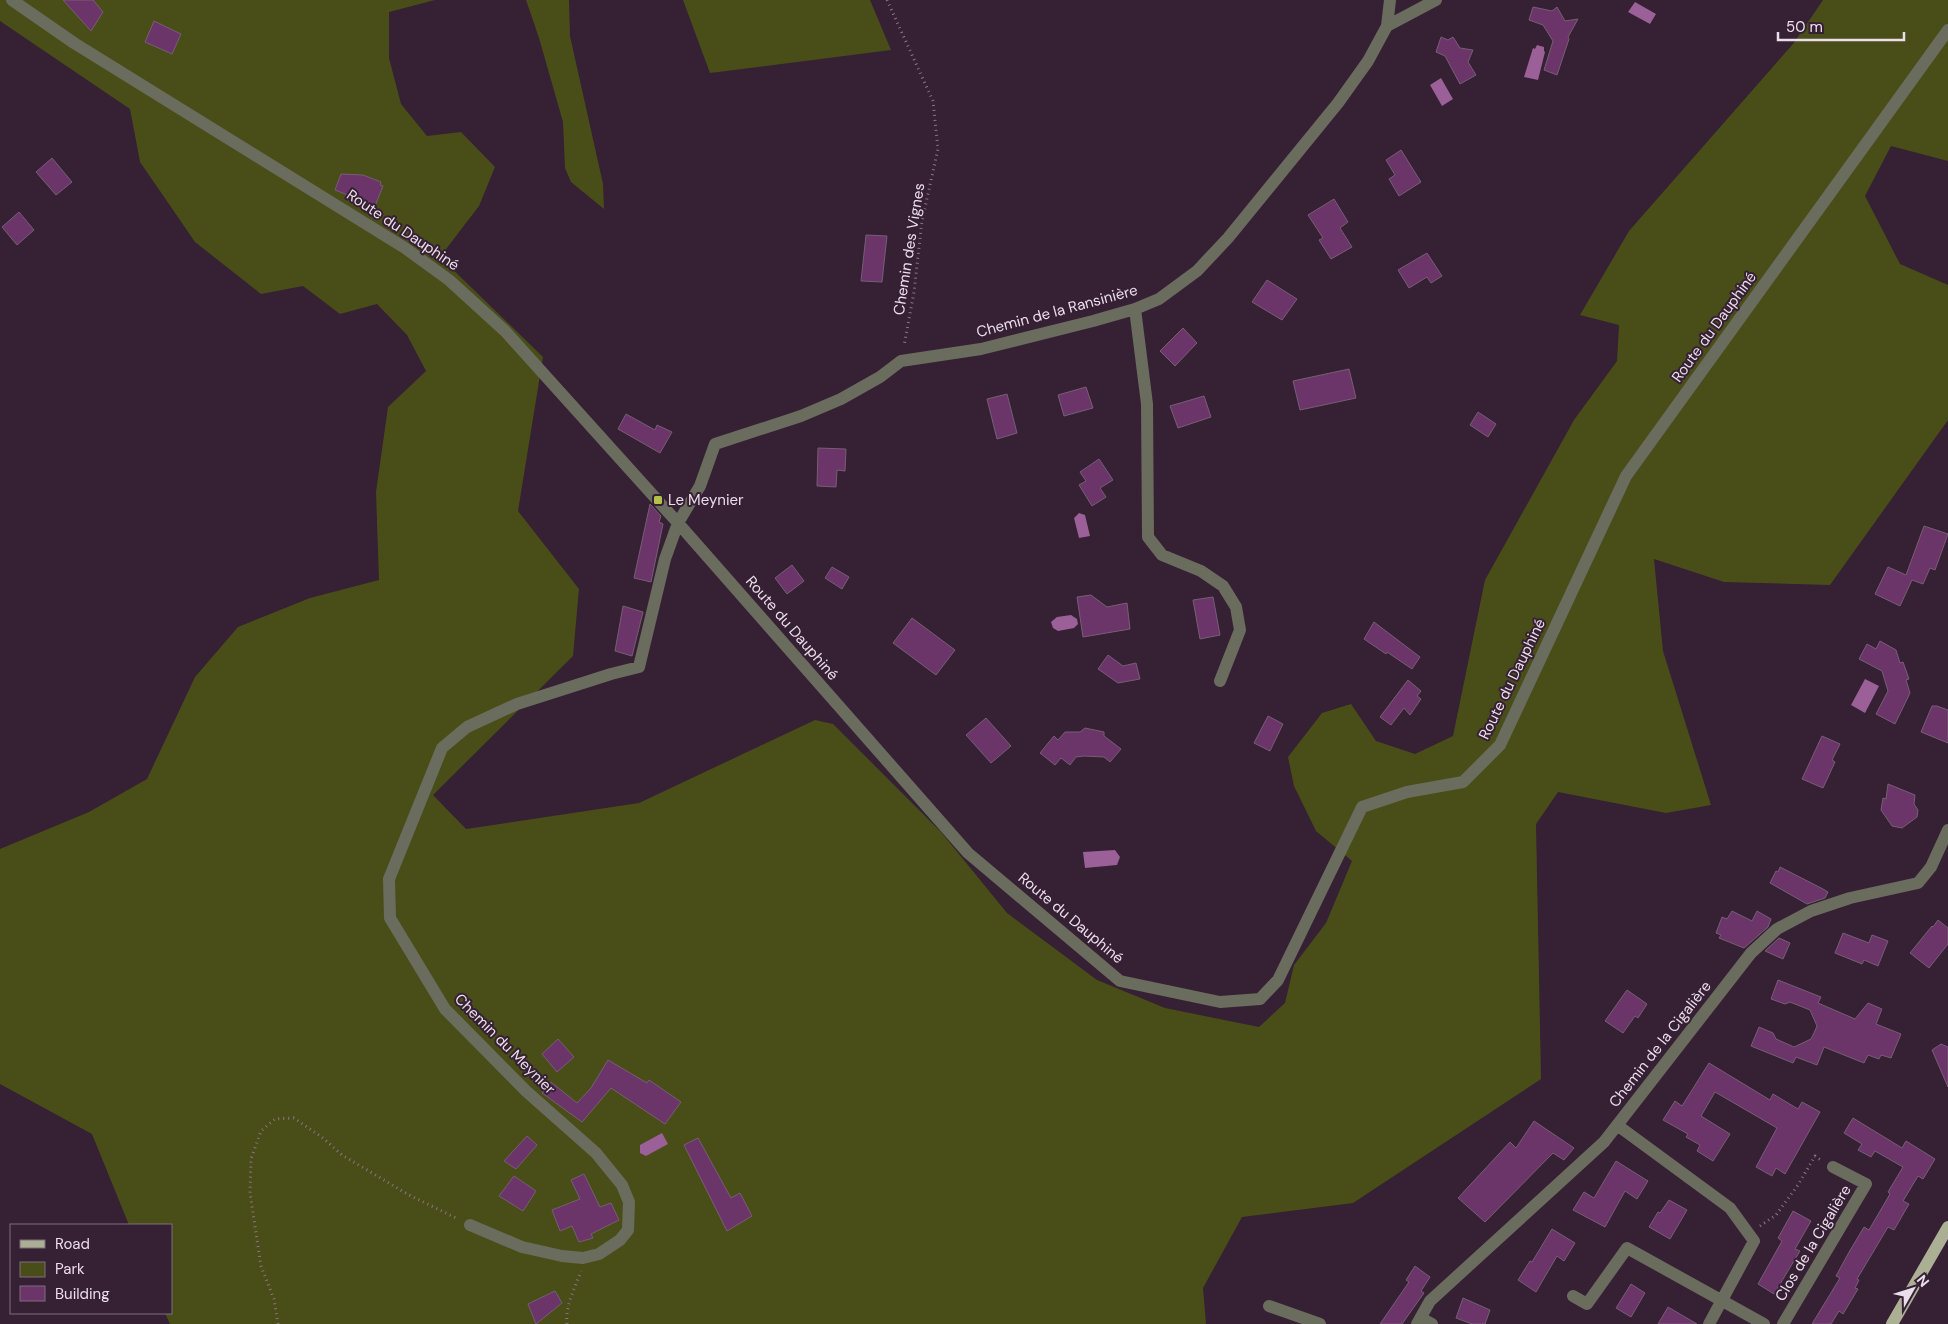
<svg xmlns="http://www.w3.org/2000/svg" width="1948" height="1324" font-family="'DM Sans',sans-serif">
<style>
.green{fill:#494e18}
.water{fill:#9b6098}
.building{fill:#6c356a;stroke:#765e74}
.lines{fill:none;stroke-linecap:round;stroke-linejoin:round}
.path{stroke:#887586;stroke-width:3;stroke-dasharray:1 4;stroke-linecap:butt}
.minor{stroke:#6a6c5e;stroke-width:12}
.major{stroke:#abaf93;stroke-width:12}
.poi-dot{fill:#b5c249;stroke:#352034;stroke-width:2}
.labels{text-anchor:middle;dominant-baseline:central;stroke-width:4;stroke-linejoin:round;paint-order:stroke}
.street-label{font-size:15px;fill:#ecddea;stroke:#352034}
.poi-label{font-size:15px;fill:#ecddea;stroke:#352034;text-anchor:start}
</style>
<rect width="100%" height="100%" fill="#352034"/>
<!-- green -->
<path class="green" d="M0 0H435L389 12V58L401 104 427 136 461 132 495 167 479 206 440 257 543 357 518 511 579 589 573 656 433 795 466 829 639 803 815 720 833 724 941 832 1007 913 1097 980 1165 1008 1259 1027 1285 1003 1294 965 1326 923 1352 861 1316 831 1294 786 1288 757 1322 713 1351 704 1376 741 1415 754 1453 736 1485 580 1574 420 1617 361 1619 325 1580 315 1629 231 1793 44 1823 0H1948V161L1891 146 1865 196 1900 264 1948 285V420L1830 585 1724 582 1654 559 1663 651 1711 805 1666 813 1558 792 1536 824 1541 1079 1353 1203 1242 1217 1203 1288 1206 1324H170L165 1313H171V1225H129L92 1134 0 1084V849L89 812 147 779 195 677 238 627 310 598 379 580 376 492 388 407 426 371 407 335 377 304 340 314 303 286 261 294 195 242 140 162 130 109 0 21Z
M526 0H569L570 36 603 184 604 209 571 182 565 168 563 122 539 38Z
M683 0H870L891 50 710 73Z"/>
<!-- water -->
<path class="water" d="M1635 2 1656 14 1650 24 1628 12Z
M1537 45 1544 47V51L1545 52 1538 80 1524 77 1533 48 1535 49Z
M1441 78 1453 99 1442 106 1430 85Z
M1079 513 1085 515 1090 536 1079 538 1074 518Z
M1071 615 1077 619 1078 624 1074 628 1058 631 1053 628 1051 622 1057 617Z
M1865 679 1879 686 1865 713 1851 705Z
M1115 850 1120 857 1117 865 1085 868 1083 852Z
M662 1133 668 1144 646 1156 640 1153V1145Z"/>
<!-- building -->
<path class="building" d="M63 0H93L103 12 91 31Z
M1533 7 1552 11 1557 7 1565 21 1578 19 1568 37 1569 39 1557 75 1544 70 1553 41 1543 25 1529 20Z
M154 21 181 34 172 54 145 42Z
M1441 37 1448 40 1453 37 1460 48 1473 50 1468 62 1476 75 1460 84 1445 56 1436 52Z
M1401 150 1421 182 1399 196 1389 179 1395 175 1386 160Z
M52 158 72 182 56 195 36 172Z
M341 174 363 175 381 182 380 185 383 186 375 206 335 190Z
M1334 199 1348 222 1340 228 1352 247 1331 259 1319 240 1323 238 1308 215Z
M19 212 34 230 17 245 2 227Z
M866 235 887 236 882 282 861 281Z
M1427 253 1442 276 1431 283 1427 277 1409 288 1398 270Z
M1267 280 1297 299 1282 320 1252 302Z
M1183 328 1197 343 1175 366 1160 351Z
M1349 369 1356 398 1300 410 1293 381Z
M1086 387 1093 408 1064 416 1058 395Z
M1007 394 1017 433 997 439 987 399Z
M1204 396 1211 417 1178 428 1170 406Z
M1478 412 1496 424 1488 437 1470 425Z
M626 414 655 430 657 425 672 432 660 453 618 429Z
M818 448 846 449 845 471 837 470 836 487 817 486Z
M1099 459 1113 480 1100 488 1106 497 1092 506 1079 485 1086 481 1080 472Z
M650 504 661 516 659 522 663 524 651 582 634 578Z
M1924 526 1948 534 1935 570 1930 568 1923 584 1912 580 1900 606 1875 594 1888 567 1906 575Z
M792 565 804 581 787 594 775 578Z
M832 567 849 577 842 589 825 578Z
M1091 595 1107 607 1127 603 1130 629 1083 637 1077 597Z
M1213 597 1220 635 1200 639 1193 600Z
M623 606 643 612 632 656 615 651Z
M912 618 955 650 936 675 893 643Z
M1374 622 1420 657 1412 669 1387 652 1386 654 1364 639Z
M1880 641 1896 650 1900 663 1903 662 1909 679 1906 680 1910 693 1895 724 1876 714 1888 691 1882 671 1859 659 1867 644 1876 649Z
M1108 655 1123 666 1136 663 1140 679 1118 683 1098 669Z
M1408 680 1421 691 1417 696 1421 699 1410 715 1404 708 1391 725 1380 717Z
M1932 706H1937L1948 710V743L1921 732Z
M1268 716 1283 724 1270 751 1254 743Z
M986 718 1011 746 991 763 966 735Z
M1085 728 1104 732V736L1121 749 1110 762 1104 757 1084 756 1076 757 1070 765 1061 758 1055 765 1040 753 1054 736 1058 740 1065 732H1080Z
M1822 736 1840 744 1832 760 1835 762 1823 788 1802 779Z
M1888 784 1915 795 1914 804 1918 810 1917 817 1902 828 1892 826 1881 810 1883 798 1886 799Z
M1780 867 1823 889 1828 892 1825 898 1807 904 1770 883 1776 871 1778 872Z
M1732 911 1752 921 1757 911 1771 919 1768 927 1744 948 1719 938 1721 935 1716 933 1722 917 1727 919Z
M1938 920 1948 928V944L1929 968 1910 953 1932 926 1933 927Z
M1843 933 1869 943 1872 935 1888 941 1878 966 1864 960 1862 964 1835 953Z
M1779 938 1790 943 1783 959 1765 951Z
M1778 980 1821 997 1818 1003 1855 1019 1868 1003 1882 1009 1876 1024 1901 1034 1891 1058 1881 1055 1879 1059 1868 1055 1864 1063 1824 1047 1817 1065 1796 1057 1793 1063 1751 1046 1759 1027 1773 1033 1776 1039 1794 1047 1811 1039 1814 1033 1817 1026 1810 1010 1790 1002 1785 1004 1771 999Z
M1627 990 1647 1004 1638 1018 1635 1016 1623 1033 1605 1021Z
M558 1039 574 1057 557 1072 542 1054Z
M1941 1044 1948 1047V1087L1932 1050Z
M608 1060 647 1083 649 1080 681 1102 665 1124 611 1088 582 1122 542 1093 551 1082 577 1103 591 1088Z
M1709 1063 1770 1100 1773 1094 1798 1109 1802 1102 1820 1112 1785 1174 1776 1168 1772 1176 1756 1167 1777 1128 1715 1092 1701 1116 1730 1134 1713 1161 1697 1151 1700 1145 1686 1137 1688 1134 1663 1120 1675 1101 1682 1106Z
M1853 1118 1902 1148 1906 1141 1935 1159 1923 1179 1918 1176 1903 1201 1909 1204 1894 1230 1888 1227 1857 1279 1859 1280 1855 1288 1858 1289 1843 1314 1839 1311 1831 1324H1812L1840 1278 1836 1276 1848 1254 1864 1227 1869 1230 1890 1194 1888 1192 1903 1167 1875 1151 1871 1157 1858 1150 1862 1144 1844 1133Z
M1534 1121 1574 1148 1564 1160 1553 1153 1485 1222 1458 1198 1510 1142 1516 1148Z
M527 1136 537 1145 516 1169 504 1161Z
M698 1138 731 1198 740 1193 752 1216 727 1231 684 1145Z
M1616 1161 1648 1181 1637 1199 1625 1191 1605 1227 1573 1210 1584 1192 1594 1198Z
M584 1174 600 1207 611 1203 619 1220 591 1234 593 1238 579 1242 572 1226 560 1231 552 1210 580 1199 571 1180Z
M514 1176 536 1191 523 1211 499 1196Z
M1669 1200 1687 1210 1670 1239 1649 1227 1658 1212 1660 1213Z
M1793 1211 1811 1221 1795 1249 1800 1251 1774 1294 1758 1284 1782 1241 1778 1238Z
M1552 1229 1575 1243 1564 1261 1557 1256 1536 1292 1518 1280 1530 1261 1532 1262Z
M1415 1266 1430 1277 1421 1291 1424 1293 1402 1324H1380L1409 1282 1406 1280Z
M1631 1284 1645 1293 1631 1317 1616 1308Z
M555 1291 562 1303 536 1324 528 1304Z
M1463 1298 1490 1310 1485 1324H1472L1456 1318Z
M1668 1307 1697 1324H1658Z"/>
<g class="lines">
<!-- path -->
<path class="path" d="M887 0 933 101 938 149 922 221 914 292 904 346
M1760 1226 1776 1215 1798 1185 1815 1156 1822 1161
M278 1324 274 1299 261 1266 250 1193 251 1159 261 1131 275 1119 294 1118 323 1138 342 1155 409 1195 458 1219
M567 1324C565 1306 575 1288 581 1271"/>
<!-- minor -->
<path class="minor" d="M12 0 74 43 405 248 449 280 505 331 678 523 968 853 1120 981 1220 1002 1260 999 1278 980 1362 807 1407 792 1463 782 1500 745 1626 476 1948 30
M1387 26 1436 0
M1135 309 1147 404 1148 537 1162 555 1201 571 1223 586 1236 607 1240 630 1220 681
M1617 1125 1730 1208 1754 1241 1709 1324
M470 1225 522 1247 562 1256 583 1258 599 1254 620 1240 628 1230 629 1202 622 1185 596 1153 526 1091 445 1009 390 918 389 879 442 748 467 727 517 704 611 674 639 667 665 559 678 523 700 486 715 444 801 416 841 399 880 377 901 361 981 349 1093 321 1135 309 1159 299 1197 271 1228 238 1338 103 1368 61 1387 26 1390 0
M1573 1296 1587 1304 1627 1248 1764 1324
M1269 1306 1320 1324
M1421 1318 1432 1324
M1417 1324 1430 1301 1604 1142 1751 953 1777 929 1811 911 1850 898 1918 883 1931 867 1948 830
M1783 1324 1866 1184 1833 1167"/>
<!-- major -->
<path class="major" d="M1892 1324 1948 1227"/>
</g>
<!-- markers -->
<rect class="poi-dot" x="653" y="495" width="10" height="10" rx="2.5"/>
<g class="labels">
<!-- street labels -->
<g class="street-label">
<text transform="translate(403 230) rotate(34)">Route du Dauphiné</text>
<text transform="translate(909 249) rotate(-81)">Chemin des Vignes</text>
<text transform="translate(1057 311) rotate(-15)">Chemin de la Ransinière</text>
<text transform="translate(1714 327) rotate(-54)">Route du Dauphiné</text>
<text transform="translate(792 628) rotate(49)">Route du Dauphiné</text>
<text transform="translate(1512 679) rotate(-64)">Route du Dauphiné</text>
<text transform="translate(1071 918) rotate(40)">Route du Dauphiné</text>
<text transform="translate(505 1044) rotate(45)">Chemin du Meynier</text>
<text transform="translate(1660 1044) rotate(-52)">Chemin de la Cigalière</text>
<text transform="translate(1813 1243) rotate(-59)">Clos de la Cigalière</text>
</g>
<!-- poi labels -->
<g class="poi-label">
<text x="668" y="500">Le Meynier</text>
</g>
</g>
<!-- legend -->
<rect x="10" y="1224" width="162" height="90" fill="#352034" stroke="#7e6c7d"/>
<rect x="20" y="1240" width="25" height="8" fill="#abaf93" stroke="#7e6c7d"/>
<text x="55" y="1249" font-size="15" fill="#ecddea">Road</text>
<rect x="20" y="1262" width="25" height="15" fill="#494e18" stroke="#7e6c7d"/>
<text x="55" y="1274" font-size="15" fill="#ecddea">Park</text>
<rect x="20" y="1286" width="25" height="15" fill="#6c356a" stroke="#7e6c7d"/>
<text x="55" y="1299" font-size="15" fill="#ecddea">Building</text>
<!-- north arrow -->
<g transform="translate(1913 1289) rotate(51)" stroke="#352034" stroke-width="4" paint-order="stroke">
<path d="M0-4L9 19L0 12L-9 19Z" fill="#ecddea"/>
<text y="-8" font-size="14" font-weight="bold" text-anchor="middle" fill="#ecddea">N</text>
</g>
<!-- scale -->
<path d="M1778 32v8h126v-8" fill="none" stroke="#ecddea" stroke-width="2.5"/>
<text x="1786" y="32" font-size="15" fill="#ecddea" stroke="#352034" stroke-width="4" paint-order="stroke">50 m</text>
</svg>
